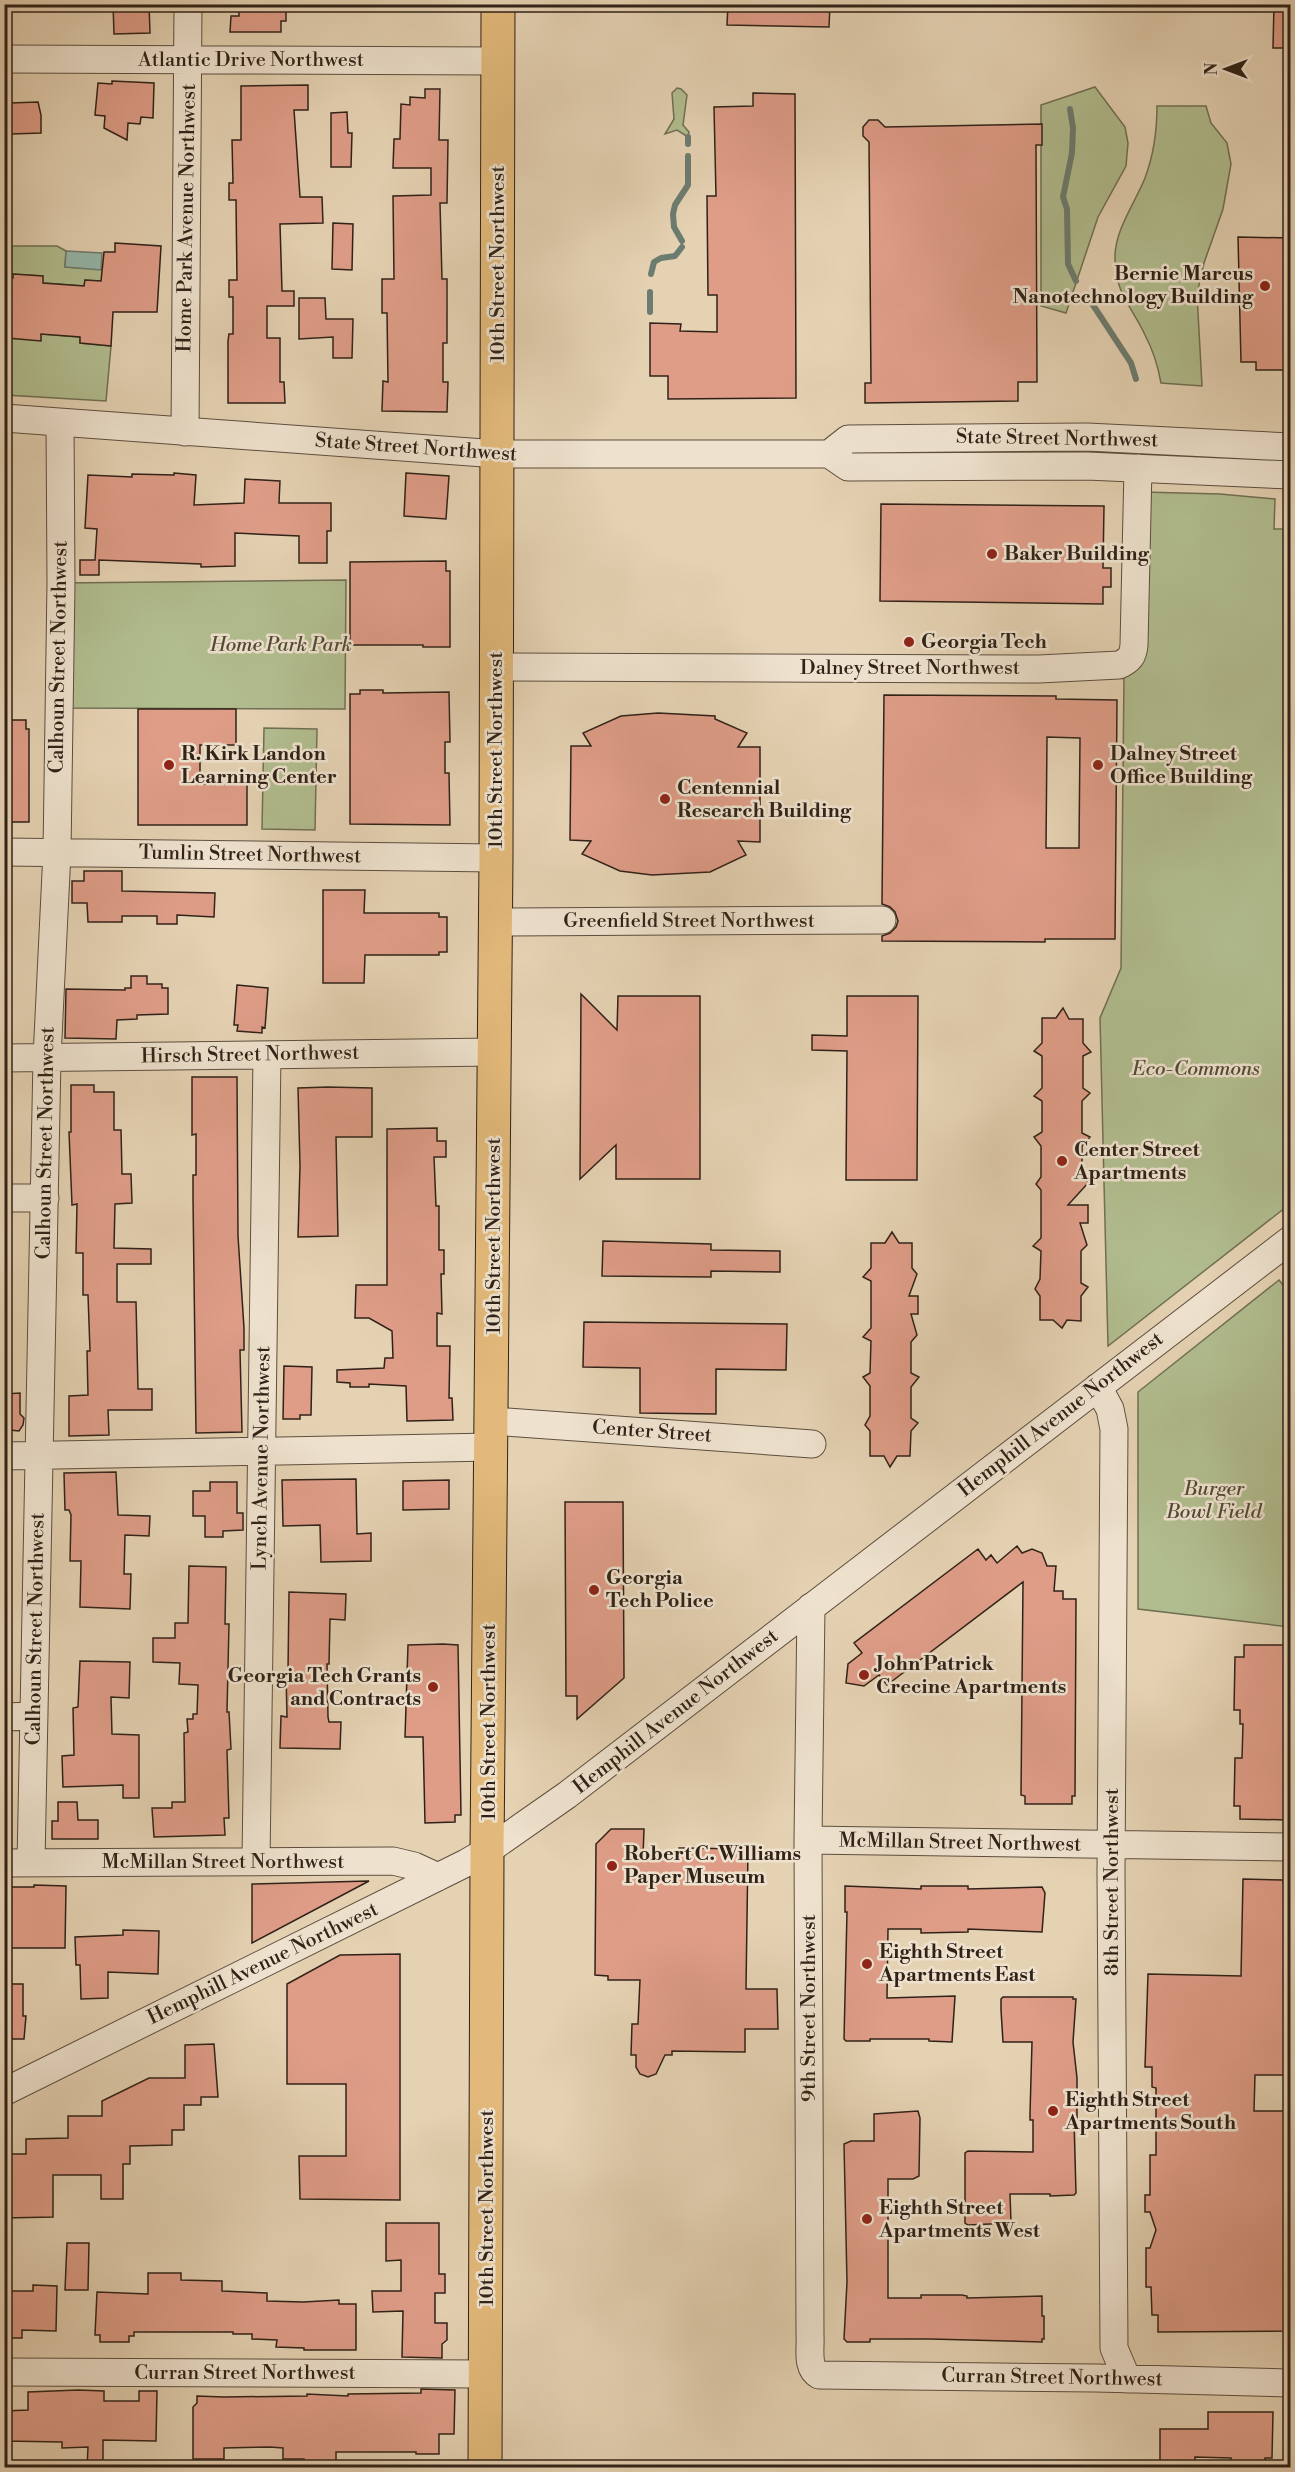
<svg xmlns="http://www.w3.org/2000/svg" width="1295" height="2472" font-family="'Libre Bodoni',serif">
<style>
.green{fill:#b1bd8f;stroke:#707054;stroke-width:1.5}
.water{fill:#96b8aa;stroke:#6d7c70;stroke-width:1.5}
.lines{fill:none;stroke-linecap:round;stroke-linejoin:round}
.stream{stroke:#6d7c70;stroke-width:6}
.building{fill:#df9d88;stroke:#302218;stroke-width:1.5;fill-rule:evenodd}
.minor-casing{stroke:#5d4e3f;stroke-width:29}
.major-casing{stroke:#302218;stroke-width:35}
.minor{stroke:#eee2ce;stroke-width:27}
.major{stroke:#e2b97a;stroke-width:33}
.poi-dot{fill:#8f2418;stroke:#eee2ce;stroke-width:2}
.labels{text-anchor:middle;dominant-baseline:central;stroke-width:5;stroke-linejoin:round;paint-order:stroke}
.street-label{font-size:20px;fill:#302218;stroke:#eee2ce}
.poi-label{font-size:20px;font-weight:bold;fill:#302218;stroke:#eee2ce;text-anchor:start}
.park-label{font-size:20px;font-style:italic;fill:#504936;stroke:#eee2ce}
</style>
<rect width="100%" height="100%" fill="#e5d2b3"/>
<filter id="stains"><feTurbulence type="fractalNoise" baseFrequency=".00333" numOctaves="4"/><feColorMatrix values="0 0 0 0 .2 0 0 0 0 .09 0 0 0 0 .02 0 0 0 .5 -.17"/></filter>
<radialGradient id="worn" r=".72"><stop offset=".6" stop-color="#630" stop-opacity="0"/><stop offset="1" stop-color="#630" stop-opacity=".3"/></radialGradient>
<!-- green -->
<path class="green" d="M1095 87 1125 127 1128 143 1126 166 1098 217 1066 313 1041 306V105Z
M677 88 681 89 687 95 683 125 689 132 688 137 677 130 665 134 674 119 672 93Z
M1157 106H1206L1211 123 1227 143 1231 164 1223 209 1204 263 1197 294 1202 386 1161 383C1158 366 1153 350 1145 335 1132 307 1115 293 1115 259 1114 231 1135 203 1145 178 1154 154 1157 131 1157 106Z
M4 246H57L66 251 65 267 110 269 113 282 85 280 84 286 43 283 42 276 14 274 13 278 5 277Z
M4 333H8L7 337 41 334 80 337V343L111 346 106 401 5 395Z
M1142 492 1220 494 1275 499 1274 529H1290V1204L1108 1346 1100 1018 1121 968 1124 675Z
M346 580 345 709 59 708 61 583Z
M264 728 317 729 315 830 262 829Z
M1279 1280 1290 1294V1627L1138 1609V1392Z"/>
<!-- water -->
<path class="water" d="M66 251 102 253 101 270 65 267Z"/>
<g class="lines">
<!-- stream -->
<path class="stream" d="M1070 109 1073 128 1072 153 1063 197 1067 209 1068 264 1076 281
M688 137V144
M682 241 674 227 673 214 675 205 688 185V156
M651 274 654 262 661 258 675 256 682 247
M650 292V312
M1093 305 1131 363 1136 379"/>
</g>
<!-- building -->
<path class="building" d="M113 4H149L150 33 114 34Z
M728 4H830L829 27 727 25Z
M1274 4H1290V48H1273Z
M239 6H286V21H281V32H230L231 16H239Z
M112 81 154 83 153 118 141 117 140 124 128 123 127 140 104 128 105 116 95 115 98 83 112 84Z
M308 85V110H294L300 197H322L323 223 280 224 282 291H294V306H267V338H280V382H284L285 403H228V341L229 334H233V297H229V280H237L236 200H229V183H233L232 140H241V86Z
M425 89H440L439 140H448L447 203H440L442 279H447V343H443V382H448L447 412 382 411 383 381 388 382 387 313H382V279H394L393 196 431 195V168H393L394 139H400L401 104 410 105V97L425 98Z
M753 93 795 94 796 398 668 399V376H650V323L681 324 680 331 717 332V295H708L707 196H716L714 107 753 106Z
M38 102 41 115V133L11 134V103Z
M347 112 348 133H352L351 167H331V113Z
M869 120H878L885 127 1042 124V145H1036L1037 382H1018V401L865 403V383H871L869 142 863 136V127Z
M333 223 353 224 352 270 332 269Z
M1238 237 1290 238V370H1256V362H1241Z
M115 243 161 246 157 312H113L111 346 80 343V337L41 334V341L7 338 8 333H4V277L13 278V274L43 276V283L84 286 85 280 101 281 104 252H115Z
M299 298H325L326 319H353L352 358H333V337L299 339Z
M174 473 196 475 194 505 244 503 245 479 280 481 279 503H331V531H327V563H299V536L235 533V566L201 567V564L99 560V575H80V560H95L97 529 85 528 88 475 132 477V474L174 475Z
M406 473 449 476 446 519 404 516Z
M881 504 1104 506 1103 568H1111V587H1103V604L880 601Z
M446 561V571H450V647H423V645H350V562Z
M360 690H383V693L449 692 450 742H445V773H449L450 825 350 824V694H360Z
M884 695 1056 696V699L1117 700 1115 939H1045V942L882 941V936L890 933 896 927 898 921 895 912 890 907 882 904ZM1047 737 1080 738 1079 848H1046Z
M138 709H236V745H200V784H247V825H138Z
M658 713 715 716V719L747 733 738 747H760V842L738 841 746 855 710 872 652 875 620 871 582 854 591 841 570 840 571 746H591L583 733 621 716Z
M4 720H26V729H29V822H4Z
M84 871H122V891L215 893 214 917 177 915V924H157V916H122V922H88L87 903H72V881H84Z
M323 890H365L364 913H439V917H447V952H439V955H365L364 983H323Z
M131 976H147V984H162V988H168V1014L137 1015V1019L117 1020 116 1039 65 1038 66 989 125 990V988H131Z
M237 985 268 988 265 1028 262 1027V1033L237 1031 238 1025H234Z
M581 994 617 1030 618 996H700V1179H616V1145L580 1179Z
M847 996H918L917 1180H846L847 1051 812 1050V1035L847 1036Z
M1063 1008 1069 1019H1083V1043L1091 1052 1083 1056V1088L1090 1093 1082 1101V1133L1090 1137 1082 1146V1178L1089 1182 1068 1205H1088V1223H1080L1087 1245 1081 1251V1283L1088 1287 1081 1296V1321L1067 1320 1062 1328 1053 1320H1040V1296L1035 1289 1040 1279 1041 1251 1033 1246 1041 1238V1190L1036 1184 1041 1177V1146L1034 1137 1042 1132V1101L1034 1096 1042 1088V1056L1034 1051 1042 1043V1018H1056Z
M192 1077H237L238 1236 244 1328V1350H240L242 1432 196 1433 193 1198V1175H196V1134L192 1135Z
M71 1085H94V1092H114V1130H121L122 1174H131L132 1203 115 1204 114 1248 151 1249V1264H117V1302H136L138 1389H152V1410H108L109 1435 69 1436V1396L88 1395 87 1351H90L88 1295H83V1253H76L77 1204 72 1205 69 1132H71Z
M328 1087 372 1088V1137H336L338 1236 298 1237 300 1166 298 1088Z
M437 1128V1141H446V1157H434L436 1206H439V1250H444V1274H441L442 1314 437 1313V1346H450L449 1398H452L453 1420 407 1421 406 1386 369 1384V1387H350V1383L337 1382V1370L384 1368 385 1358H393L392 1331 369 1318H355L356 1285H387V1129Z
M892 1232 899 1243H912V1268L917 1274 909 1296H918V1314H911L917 1335 911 1342V1373L919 1377 911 1387V1418L918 1423 911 1431 910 1456H897L890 1467 884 1456H870V1431L865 1425 870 1416V1386L863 1377 870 1373 871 1341 863 1337 871 1328V1281L863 1277 871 1268V1243H885Z
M603 1241 711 1244V1250L780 1251V1272L711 1271V1277L602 1276Z
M584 1322 787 1324 786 1370 716 1369V1414L640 1413V1368L583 1367Z
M284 1366 312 1367 311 1415H300V1419H283Z
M20 1393V1414L24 1418 23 1425 19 1431 10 1430 4 1426V1394Z
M116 1472 118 1515 150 1516 149 1536 125 1535 124 1574H131L130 1609 80 1607 81 1561H70L71 1515 69 1510H65L64 1473Z
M356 1479 357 1534 371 1533V1561L321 1562 320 1525 283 1526 282 1480Z
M449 1480V1509L403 1510V1481Z
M210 1482H237V1513H243V1530L223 1531V1537H205V1516H193V1491H210Z
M565 1502H623L624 1678 577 1719V1696H566Z
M1017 1546 1022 1553 1032 1549 1042 1553 1047 1566H1056L1054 1591H1063V1599H1076L1075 1796H1072V1804H1025V1796L1021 1795 1023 1582 887 1685 879 1675 864 1686 846 1683 848 1664 862 1653 854 1643 978 1549 986 1560 991 1555 997 1563Z
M189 1566 226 1567 225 1624H229L227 1712H229L231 1749 227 1750 229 1818H224L225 1835 154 1837 152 1808H172V1802H185L184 1733 188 1732 187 1719H193V1714H197L198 1685 179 1684 180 1663 153 1662V1638H175V1623H188Z
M289 1592 346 1594 345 1620 330 1619 329 1664H327L328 1717 329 1722H341L340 1749 280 1748 281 1716 287 1717 286 1672H288Z
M443 1644 458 1645 461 1815H455V1822L425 1823 423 1737H405L408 1645Z
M1244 1645H1290V1820L1240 1819V1806H1234L1235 1758H1242L1243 1724H1240V1710H1234L1235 1657H1244Z
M80 1661 130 1662 129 1698 111 1697 112 1734 139 1735V1798H123V1785L63 1787 62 1756 74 1755 73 1708 78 1707Z
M58 1802H77L78 1820H98V1839H52V1821H58Z
M611 1829H644L643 1856 678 1857 679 1848 748 1849 746 1989H777L778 2029H745V2052L672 2051V2055H665L656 2074 648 2077 640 2074 636 2067V2055H631L632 2024H638L640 1980H608V1976L595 1975 596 1844Z
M1243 1879 1283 1880 1284 1887H1290L1287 2075H1255L1254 2111H1290V2331L1158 2332V2315H1152L1151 2287H1146V2248H1150L1156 2230 1150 2212H1145V2195H1150V2155H1156V2088L1152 2087V2067H1145L1148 1974 1241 1976Z
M369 1881 252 1943V1884Z
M34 1885 66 1886 65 1948H4V1887H34Z
M845 1886 921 1889V1886H968V1889L1042 1887 1045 1893 1042 1932 968 1929V1932L921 1933V1929H888L887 1998 955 1996 952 2042 929 2041V2039H870V2041H846L844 2039 847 1912H845Z
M123 1930 159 1931 158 1974 108 1972V1998L81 1999 80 1965H76L75 1937 123 1935Z
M400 1954V2200L300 2199 299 2156H346V2084H287V1984L340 1955Z
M4 1984H23V2016H26L24 2039H4Z
M1003 1997H1073V1999H1076L1073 2042 1077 2078V2119H1074L1076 2193 1074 2195 1050 2196V2194H1010L1011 2223 968 2225 965 2223V2153L968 2151 1033 2152V2120H1030V2114L1032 2042H1003L1001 2010V1999Z
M214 2044 218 2097H201V2105H184V2130H172V2145L130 2146V2164H123V2199H101V2175H53V2217L4 2218V2154H26V2139L68 2138V2116H102V2101L149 2078H185V2045Z
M918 2111 920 2118 919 2176 913 2179H888V2298H921V2295H962L967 2296V2298L1042 2296V2316H1044V2339H1042V2342L930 2339H870V2342H847L844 2339 847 2282 844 2144 851 2141H874V2114Z
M386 2223H439V2274H445V2293H435V2323H447V2340L442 2344V2358L402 2357 403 2311 373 2312 372 2291H401V2260L386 2261Z
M67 2243H89L88 2290H65Z
M148 2273H181V2280L222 2281V2291L267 2293V2301L303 2302 339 2300V2304H356V2350H304V2348L276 2347 277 2340 252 2339V2334H233V2332H134V2336H129V2342H100V2335H95L97 2292 148 2294Z
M33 2285 57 2286 56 2331 22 2330V2338H4V2291H33Z
M421 2389 455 2390 454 2434H439V2454H416V2452H336V2468H304V2459H283V2448L270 2447 224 2448V2459H193V2407L197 2403V2396L224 2397 307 2396V2394L348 2396V2394L421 2393Z
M78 2390 104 2391V2401H139V2391H157L156 2441 103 2440V2468H87L88 2447 62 2448V2442L4 2441V2411L28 2410V2392Z
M1208 2412H1273L1272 2458H1265V2468H1231V2458L1195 2457V2468H1160V2429H1208Z"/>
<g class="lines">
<defs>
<path id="minor" d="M4 59 498 61
M4 418 498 454H829L848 467 1087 466 1290 475
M185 432 188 4
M829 454 848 439 1087 437 1290 447
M497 667 1039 669 1119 665C1130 660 1133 656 1134 645L1138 468
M4 852 496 858
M496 922 882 920
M4 1058 495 1052
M4 1198H45
M1098 1387 1110 1409 1114 1429 1111 1872 1114 2348 1127 2379
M492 1421 812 1444
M4 1456 492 1447
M811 1607 808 1840 810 2335C811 2348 806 2368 819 2375L1096 2378 1290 2383
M4 1717 34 1716
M808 1840 1290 1847
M256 1861 267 1055
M4 1863 393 1861 414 1866 438 1877
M31 1863 47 1058 57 852 61 583 60 422
M4 2092 466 1863 487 1851 567 1795 1290 1240
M4 2372 486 2374"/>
<path id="major" d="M485 2468 487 1851 496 858 498 4"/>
</defs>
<!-- minor casing -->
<use href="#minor" class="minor-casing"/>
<!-- major casing -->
<use href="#major" class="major-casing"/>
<!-- minor -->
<use href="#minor" class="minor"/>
<!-- major -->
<use href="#major" class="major"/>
</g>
<!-- markers -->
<g class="poi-dot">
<circle cx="1265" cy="286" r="6"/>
<circle cx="992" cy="554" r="6"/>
<circle cx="909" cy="642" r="6"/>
<circle cx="169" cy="765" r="6"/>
<circle cx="1098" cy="765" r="6"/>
<circle cx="665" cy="799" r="6"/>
<circle cx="1062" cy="1161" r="6"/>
<circle cx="594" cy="1590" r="6"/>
<circle cx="864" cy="1675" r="6"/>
<circle cx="433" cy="1687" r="6"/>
<circle cx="612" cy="1866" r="6"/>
<circle cx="867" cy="1964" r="6"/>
<circle cx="1053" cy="2111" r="6"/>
<circle cx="867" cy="2219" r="6"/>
</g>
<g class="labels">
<!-- street labels -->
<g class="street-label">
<text x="251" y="60">Atlantic Drive Northwest</text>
<text transform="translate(187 218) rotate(-89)">Home Park Avenue Northwest</text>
<text transform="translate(498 264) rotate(-90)">10th Street Northwest</text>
<text transform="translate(1057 439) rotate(1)">State Street Northwest</text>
<text transform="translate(416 448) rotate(4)">State Street Northwest</text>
<text transform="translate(59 657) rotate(-89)">Calhoun Street Northwest</text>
<text x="910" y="668">Dalney Street Northwest</text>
<text transform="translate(496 750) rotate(-90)">10th Street Northwest</text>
<text transform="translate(250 855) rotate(1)">Tumlin Street Northwest</text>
<text x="689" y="921">Greenfield Street Northwest</text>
<text transform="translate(250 1055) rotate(-1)">Hirsch Street Northwest</text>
<text transform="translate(46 1143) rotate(-89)">Calhoun Street Northwest</text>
<text transform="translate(494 1236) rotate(-90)">10th Street Northwest</text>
<text transform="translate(1061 1415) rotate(-38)">Hemphill Avenue Northwest</text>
<text transform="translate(652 1432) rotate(4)">Center Street</text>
<text transform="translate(262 1458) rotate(-89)">Lynch Avenue Northwest</text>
<text transform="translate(36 1629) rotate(-89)">Calhoun Street Northwest</text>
<text transform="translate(676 1712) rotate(-38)">Hemphill Avenue Northwest</text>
<text transform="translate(489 1722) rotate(-90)">10th Street Northwest</text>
<text transform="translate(960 1843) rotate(1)">McMillan Street Northwest</text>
<text x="223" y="1862">McMillan Street Northwest</text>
<text transform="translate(1112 1882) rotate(-90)">8th Street Northwest</text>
<text transform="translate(263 1964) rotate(-26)">Hemphill Avenue Northwest</text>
<text transform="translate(809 2008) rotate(-90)">9th Street Northwest</text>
<text transform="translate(487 2208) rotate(-90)">10th Street Northwest</text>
<text x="245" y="2373">Curran Street Northwest</text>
<text transform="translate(1052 2378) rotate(1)">Curran Street Northwest</text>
</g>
<!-- poi labels -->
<g class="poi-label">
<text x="1253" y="274" text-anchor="end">Bernie Marcus<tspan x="1253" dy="23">Nanotechnology Building</tspan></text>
<text x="1004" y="554">Baker Building</text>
<text x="921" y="642">Georgia Tech</text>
<text x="181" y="754">R. Kirk Landon<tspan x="181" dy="23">Learning Center</tspan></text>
<text x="1110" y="754">Dalney Street<tspan x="1110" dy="23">Office Building</tspan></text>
<text x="677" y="788">Centennial<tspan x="677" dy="23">Research Building</tspan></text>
<text x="1074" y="1150">Center Street<tspan x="1074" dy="23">Apartments</tspan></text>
<text x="606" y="1578">Georgia<tspan x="606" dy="23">Tech Police</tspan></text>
<text x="876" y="1664">John Patrick<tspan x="876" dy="23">Crecine Apartments</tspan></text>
<text x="421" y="1676" text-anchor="end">Georgia Tech Grants<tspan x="421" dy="23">and Contracts</tspan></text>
<text x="624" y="1854">Robert C. Williams<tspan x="624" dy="23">Paper Museum</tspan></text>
<text x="879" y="1952">Eighth Street<tspan x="879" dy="23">Apartments East</tspan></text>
<text x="1065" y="2100">Eighth Street<tspan x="1065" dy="23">Apartments South</tspan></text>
<text x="879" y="2208">Eighth Street<tspan x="879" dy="23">Apartments West</tspan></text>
</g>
<!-- park labels -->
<g class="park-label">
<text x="281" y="645">Home Park Park</text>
<text x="1196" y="1069">Eco-Commons</text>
<text x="1214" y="1489">Burger<tspan x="1214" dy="23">Bowl Field</tspan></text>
</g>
</g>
<!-- margin -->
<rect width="1295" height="2472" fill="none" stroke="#e5d2b3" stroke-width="24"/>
<rect x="6" y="6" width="1283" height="2460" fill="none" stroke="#302218" stroke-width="3"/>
<rect x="12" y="12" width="1271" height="2448" fill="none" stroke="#302218" stroke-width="1.5"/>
<!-- north arrow -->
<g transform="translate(1226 69) rotate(270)" stroke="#eee2ce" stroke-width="4.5" paint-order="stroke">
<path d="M0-4.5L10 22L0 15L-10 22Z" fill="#302218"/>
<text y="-9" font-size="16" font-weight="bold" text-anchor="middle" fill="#302218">N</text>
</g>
<rect width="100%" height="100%" filter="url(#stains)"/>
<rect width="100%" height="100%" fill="url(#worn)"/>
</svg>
